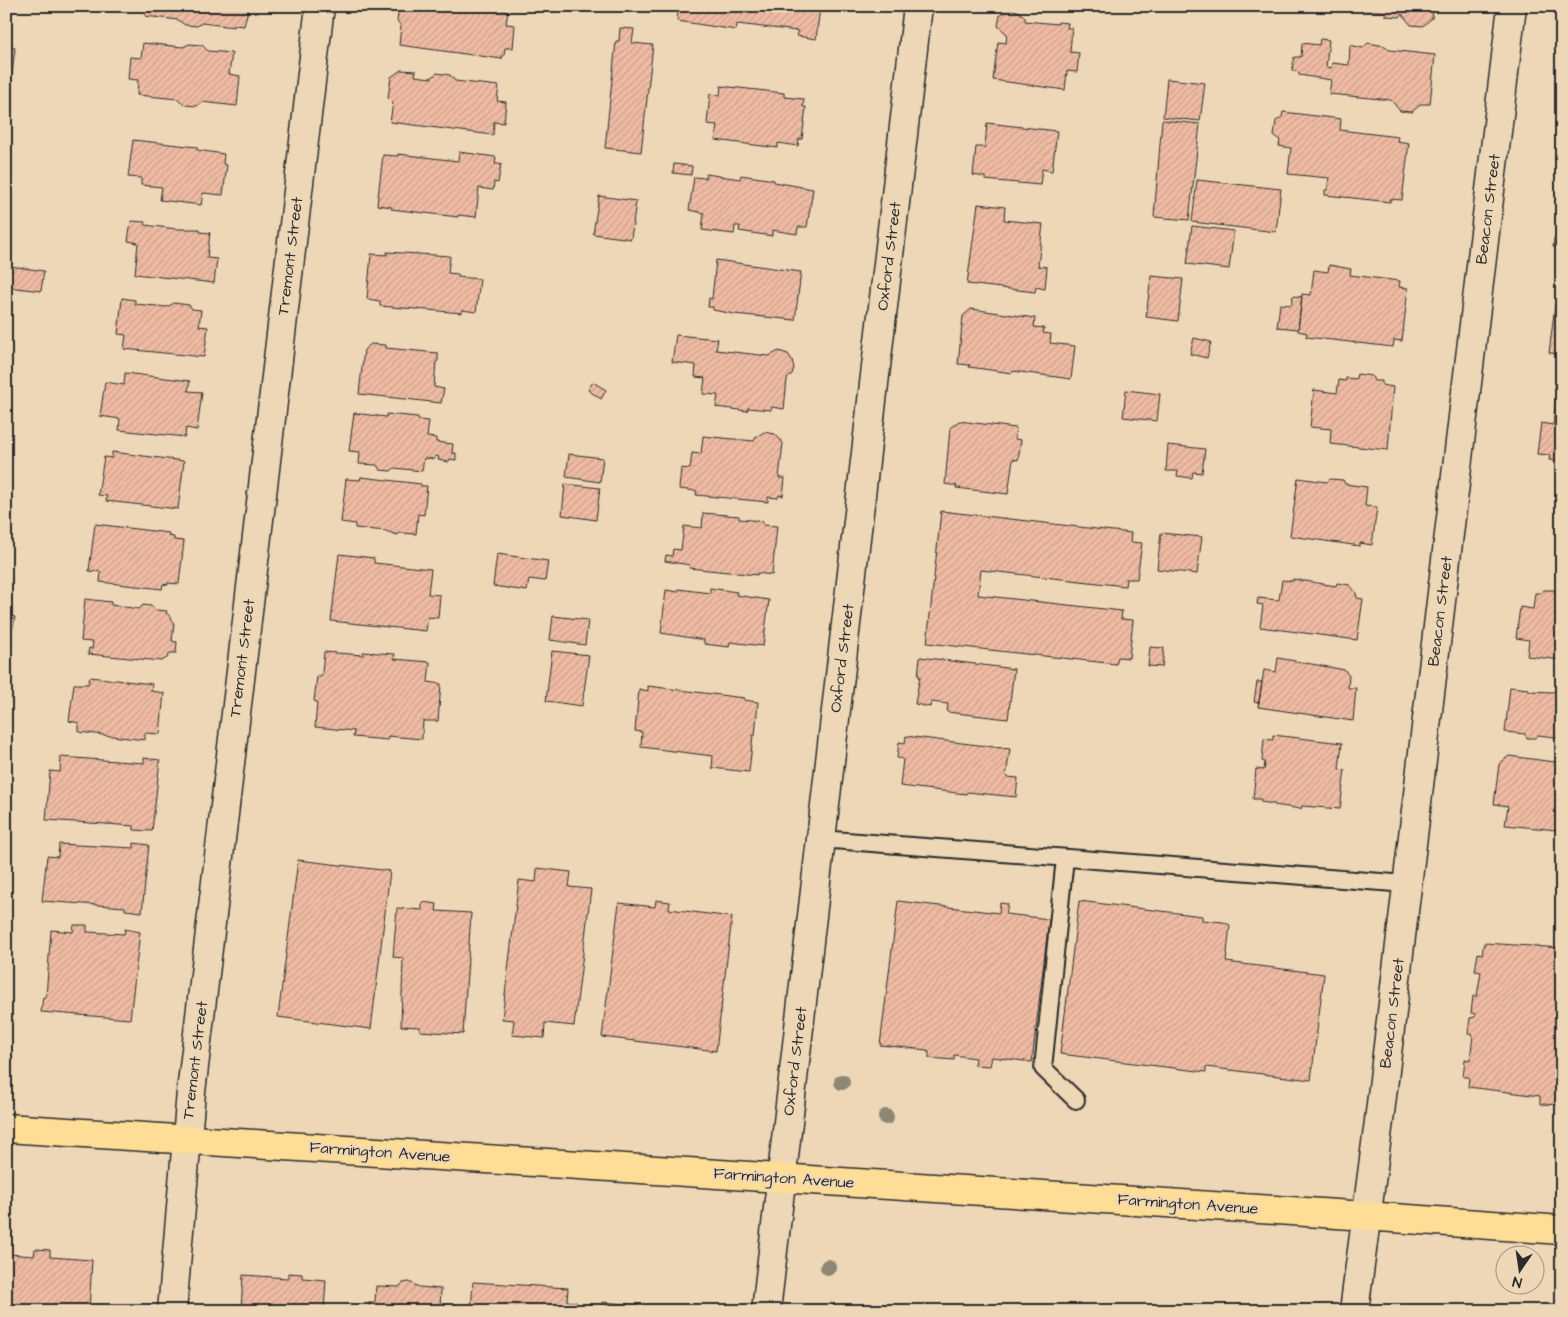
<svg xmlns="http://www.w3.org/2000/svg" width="1568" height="1317" font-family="'Architects Daughter',sans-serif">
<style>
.building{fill:url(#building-hatch);stroke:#2b2b2b}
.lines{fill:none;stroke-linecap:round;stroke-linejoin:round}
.lane-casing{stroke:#2b2b2b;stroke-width:20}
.street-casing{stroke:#2b2b2b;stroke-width:31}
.primary-casing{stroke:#2b2b2b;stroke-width:31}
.lane{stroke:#edd7b6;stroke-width:16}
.street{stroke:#edd7b6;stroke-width:28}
.primary{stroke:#fedd96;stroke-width:28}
.tree{fill:#8d8773}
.labels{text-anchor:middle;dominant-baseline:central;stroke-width:4;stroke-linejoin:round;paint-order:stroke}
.street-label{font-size:16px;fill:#2b2b2b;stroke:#edd7b6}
</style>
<defs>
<pattern id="building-hatch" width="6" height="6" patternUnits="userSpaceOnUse" patternTransform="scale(1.25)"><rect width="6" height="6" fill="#efbba2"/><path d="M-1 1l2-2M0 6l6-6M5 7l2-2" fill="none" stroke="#cda18c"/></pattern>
</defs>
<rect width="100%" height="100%" fill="#edd7b6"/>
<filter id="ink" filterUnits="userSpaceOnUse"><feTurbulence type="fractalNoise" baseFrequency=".02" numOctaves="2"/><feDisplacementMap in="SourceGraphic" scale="10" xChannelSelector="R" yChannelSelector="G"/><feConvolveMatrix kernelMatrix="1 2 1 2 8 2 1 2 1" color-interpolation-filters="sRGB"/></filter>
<g filter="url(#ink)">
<!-- building -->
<path class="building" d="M145 6H249L244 26 234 25V27L202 23 197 26 185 25 178 20 145 16 147 7Z
M399 6H472L508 11 506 24 515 25 513 48H505L504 56H502V59L399 45 401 26 397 21Z
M664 6H823V8H820L816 39 797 36 798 31 737 24 736 30 677 21 678 12 664 10Z
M1340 6H1440L1439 10 1433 11 1432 18 1423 26 1411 25 1402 14 1400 17 1386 16V12L1340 8Z
M1008 9 1018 11 1025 17V21L1058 24V22L1068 23 1067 28H1072L1070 52 1079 53 1077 72 1067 71 1065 90 993 80 998 42 1006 43 1007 34 998 26 1000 15Z
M620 28 634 29 632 43 653 45 641 152 605 148 616 41H619Z
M1320 39 1329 40 1326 67 1331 68 1332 63 1349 65 1350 45 1363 48 1368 43 1385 46 1390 50 1435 55 1430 104H1421L1412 112 1400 111 1391 100 1329 94 1331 80 1299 75V72L1292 71 1294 57H1301L1302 43 1319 45Z
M143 43 183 47 189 44 202 45 208 51 232 53 229 74 240 76 237 106 202 102 197 106 185 105 178 99 137 95 138 80 128 79 130 57 141 58Z
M6 47 15 48 11 83 6 82Z
M401 70 416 71 415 76 431 78 437 73 450 75 455 81 499 86 497 101 506 102 504 123 494 122 493 135 390 122 393 103 388 98 391 77Z
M1167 79 1205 83 1200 121 1163 117Z
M721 86 784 93V97L804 99 803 107H806L802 139H799L798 146 778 143V148L715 140 717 125 707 124 710 94 720 95Z
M1283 112 1341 119 1340 130 1398 137 1397 141 1409 143 1402 200 1390 199V202L1325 195V190H1327L1329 178 1288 174 1291 148 1279 146 1280 140 1274 136 1276 121 1282 117Z
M1162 120 1200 124 1189 220 1154 217Z
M987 123 1057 131 1052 171 1042 169 1040 185 985 180V177L973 175 976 147H985Z
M133 140 197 147V150L224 154 223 164 227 165 223 195 203 193 201 205 160 200 162 187 141 185V178L128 177Z
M459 152 496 157 495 164H501L498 183 494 182 493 190 479 188 476 217 458 215V217L391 209 392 207 377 205 383 155 398 156V154L458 161Z
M674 164 692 166 691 175 673 173Z
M706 174 740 179 741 175 774 180V182L813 189 807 227H798L797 234 772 230V236L739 231 740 226H735L734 234 702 230 704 213 689 210 694 177 706 178Z
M1197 180 1281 189 1276 232 1192 222Z
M599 196 636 201 631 239 593 234Z
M978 204 1005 207 1004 220 1043 224 1038 266 1047 267 1045 289 1036 287 1035 292 967 284Z
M131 221 145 222V225L177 229H200V232L210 233 207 258 217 259 214 283 135 274 138 243 128 241Z
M1192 226 1234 231 1229 269 1187 264Z
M1554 238H1562V253L1561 248 1553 247Z
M387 252 450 256 448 273 458 274V277L480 279 476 312 462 310V313L380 306V301L367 299 371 254 387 255Z
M716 260 801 272 795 320 734 314 713 310V307H708L709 298 712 299Z
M1329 265 1351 269 1350 275 1400 281 1399 287 1408 288 1402 341 1394 340 1393 347 1306 337 1307 333 1298 331 1302 294 1311 295 1314 270 1328 272Z
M10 266 44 271 41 291 8 287 6 275 7 269H9Z
M1151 276 1183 279 1178 321 1146 317Z
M1293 296 1302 297 1298 329 1277 327 1280 304 1291 305Z
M122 298 135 300V304L167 307 174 303 189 305 192 309 201 310 199 326 208 327 204 357 124 349 126 335 118 334Z
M1555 305 1562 306V354L1549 353Z
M971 309 1035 318 1034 327 1044 328 1043 333 1051 334 1050 343 1075 346 1071 379 1013 371 1012 373 969 367 970 365 958 364 963 316Z
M676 335 718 339 716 350 769 356 779 351 788 354 792 360 794 368 792 374 787 379 784 409 772 407 771 410 748 408 747 411 716 407 718 395 703 394 705 378 695 377 696 365 672 362Z
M1194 338 1211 342 1207 358 1190 354Z
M371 344 386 345V348L438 353V361L436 362 434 387 444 389 441 403 359 394 364 350Z
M125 373 190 381 188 391 202 392 197 430 186 428 185 437 119 430 120 419 100 416 105 382 124 385Z
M1357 374 1372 376 1374 381H1382V385L1393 387 1388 450 1330 444 1331 429 1310 427 1314 390 1337 393 1339 380 1346 381V378L1356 379Z
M593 382 606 390 601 399 588 390Z
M1126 390 1160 394 1157 421 1123 417Z
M1556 397H1562V462L1549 460 1550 455 1537 454 1541 423 1553 425Z
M354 413 386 417 387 414 418 417V420L429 421 427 437 436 438V442L453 444 452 453H456V460L450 459 449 462 438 460 439 457 435 456 434 459 424 458 422 471 394 468 391 471 380 470 377 465 359 464 360 452 349 451Z
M959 421 1016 428 1015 439 1021 440 1018 460 1013 459 1008 494 956 488 957 486 945 484 950 428Z
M764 432 775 434 783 443 779 478H785L783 496 779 495 778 498 768 497V502L696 495 697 491 679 489 681 468 690 469 692 453 701 454 703 436 754 441 756 437Z
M1168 445 1205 449 1202 473 1193 472 1192 478 1177 476 1178 471H1166Z
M112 452 184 461 178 509 106 501 107 496 98 495 104 457 112 458Z
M569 454 603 458 600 482 566 477Z
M361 477 421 484V486H427L424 515 418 514 416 534 400 533 397 535 386 531 355 528V524L341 522 346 479 360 480Z
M1298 478 1327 482 1330 479 1343 480 1345 484 1367 487 1365 506 1377 507 1372 545 1360 543V546L1290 536Z
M565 484 600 488 596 520 562 515Z
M941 511 1131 533 1130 542 1142 543 1137 579H1126L1125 586 981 570 978 595 1122 611 1121 619 1133 620 1129 658 1118 657 1116 664 927 643Z
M703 513 739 516V519L763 521V525L777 526 772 575 757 573V575L689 568 690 565 665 561 666 555 672 556 673 549 681 550 684 526 702 528Z
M95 524 169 533 168 536 174 537V540L184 541 179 584 168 583V585L163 584 162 589 100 582 101 572 89 571Z
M1161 533 1202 537 1197 574 1157 569Z
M339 554 374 558V563L431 569 428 594 440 595 438 618 428 617 426 631 331 621Z
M497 554 548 561 545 581 529 579 527 591 493 586Z
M1293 579 1336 586 1337 583 1350 585 1356 593 1357 598 1363 599 1357 640 1260 627 1263 605 1257 604 1258 598 1279 600 1282 580 1293 581Z
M710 588 737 592 736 595 769 600 763 646 730 642 729 647 704 644V640L661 633 666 590 678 592V589L710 593Z
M1544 590H1554L1557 595 1562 596V660L1527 656 1529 640 1516 638 1520 607 1533 609 1535 593H1540Z
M85 599 111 602V605L139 609 143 605 151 606 156 610 167 611 166 613 171 617 174 624 172 641 177 642 176 653H170L167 658 161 661 88 654 89 648 92 649 93 642 81 641Z
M6 615 15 617 11 637 6 636Z
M553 616 588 620 585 645 550 640Z
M1150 647 1164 648 1162 667 1148 666Z
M552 651 589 655 582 706 546 701Z
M324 652 363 655V652L395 654 394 659 430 662 428 682 441 684 438 721H423L422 739 388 736V740L353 737 354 731 315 727 317 702 314 701 317 676 321 677 322 673Z
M920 657 1014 669 1008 719 947 712 948 704 931 702 930 707 915 704 920 676H918Z
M1278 658 1345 670 1349 676 1348 688H1356L1353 721 1258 707 1264 670 1276 672Z
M90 677 152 684 151 691 164 693 160 734 145 733V740L79 732V723L69 721 74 684H88Z
M1257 682H1262L1259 703 1254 702Z
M648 686 744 698V700L758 702 755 736 753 735 749 772 712 768 713 756 641 747 642 732 635 731 639 689 648 691Z
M1510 687 1529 689V691L1553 692 1559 687 1562 688V738L1538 735 1535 738H1527L1525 734 1505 732Z
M1273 735 1342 743 1339 769 1345 770 1340 809 1302 806 1301 809 1274 805V804L1261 802V799H1253L1256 769 1264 770 1265 762 1262 761 1264 739 1273 740Z
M906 736 1010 749 1006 777 1018 778 1016 797 967 792 966 794 900 786 903 759 897 758 899 742 905 743Z
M1509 756 1562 763V800L1557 830 1505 825 1508 806 1494 804 1499 764Z
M61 757 144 763V758L160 760 152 831 134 830V826L46 820 50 771 60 772Z
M134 843 149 845 142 912 125 910V907L42 901 47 856 58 857 59 844 134 848Z
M298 860 390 871 371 1029 278 1017Z
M537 868 571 872 569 887 591 889 574 1026 545 1023 544 1038 512 1035 514 1020 502 1019 519 880 536 882Z
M656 900 670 902 669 909 732 917 716 1051 602 1037 619 903 655 907Z
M898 901 999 913 1000 903 1008 904 1006 914 1049 919 1032 1062 992 1057 990 1066 974 1065 975 1058 954 1055V1060L929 1058V1052H927V1050L880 1045Z
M1079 901 1202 916V920L1223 922 1230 925 1226 962 1324 974 1311 1080 1206 1067V1072L1060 1054Z
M422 902 437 904 436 911 471 913 463 1034 420 1031V1027L401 1026 403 958 393 957 397 908 422 910Z
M74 925H87V932L124 934 125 929 140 932 130 1019 41 1012 43 997H46L51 930 73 932Z
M1484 943 1562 948V1105L1540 1104V1096L1468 1087 1469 1077H1463L1465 1059 1470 1060 1473 1035 1468 1034 1470 1018 1475 1017 1476 1014 1471 1013 1473 996H1477L1481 972 1475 971 1478 953 1482 954Z
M35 1249 50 1250V1257L92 1260 89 1311H6L8 1254 34 1256Z
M288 1273 302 1274V1278L326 1280 324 1311H241L243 1275 288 1278Z
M409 1282 419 1287 441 1289 440 1311H369V1302H375L376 1286 399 1287 403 1283Z
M473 1282 568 1288 567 1301 576 1302V1311H471Z
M602 1302 683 1309 682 1311H601Z"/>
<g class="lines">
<defs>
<path id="lane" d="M820 839 1407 884
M1065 858 1043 1068 1076 1100"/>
<path id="street" d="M172 1311 191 1092 320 6
M766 1311 918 6
M1354 1311 1379 1121 1512 6"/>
<path id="primary" d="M6 1128 1337 1214 1562 1230"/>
</defs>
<!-- lane casing -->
<use href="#lane" class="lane-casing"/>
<!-- street casing -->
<use href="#street" class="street-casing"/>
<!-- primary casing -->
<use href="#primary" class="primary-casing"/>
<!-- lane -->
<use href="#lane" class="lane"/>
<!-- street -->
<use href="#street" class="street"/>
<!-- primary -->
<use href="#primary" class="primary"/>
</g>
<!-- trees -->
<g class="tree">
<circle cx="842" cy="1082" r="8"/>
<circle cx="886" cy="1117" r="8"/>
<circle cx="828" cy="1267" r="8"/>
</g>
</g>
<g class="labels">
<!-- street labels -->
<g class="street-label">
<text transform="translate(1488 209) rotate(-83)">Beacon Street</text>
<text transform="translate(290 256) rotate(-83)">Tremont Street</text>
<text transform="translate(889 256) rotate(-83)">Oxford Street</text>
<text transform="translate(1440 611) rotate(-83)">Beacon Street</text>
<text transform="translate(242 658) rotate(-83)">Tremont Street</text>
<text transform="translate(842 658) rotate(-83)">Oxford Street</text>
<text transform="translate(1392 1013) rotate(-83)">Beacon Street</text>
<text transform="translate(195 1060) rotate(-83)">Tremont Street</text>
<text transform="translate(795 1061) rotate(-83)">Oxford Street</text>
<text transform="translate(380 1152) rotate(4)">Farmington Avenue</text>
<text transform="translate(784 1178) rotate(4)">Farmington Avenue</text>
<text transform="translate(1188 1204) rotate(4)">Farmington Avenue</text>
</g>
</g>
<!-- margin -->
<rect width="1568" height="1317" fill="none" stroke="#edd7b6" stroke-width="25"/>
<rect x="12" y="12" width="1543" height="1292" fill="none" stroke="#2b2b2b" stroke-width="2" filter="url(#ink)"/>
<!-- north arrow -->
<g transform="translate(1520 1270) rotate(193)"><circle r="24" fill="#edd7b6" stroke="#9f927e"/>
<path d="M0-4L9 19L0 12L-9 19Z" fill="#2b2b2b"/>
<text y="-8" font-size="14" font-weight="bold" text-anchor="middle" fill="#2b2b2b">N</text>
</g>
</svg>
